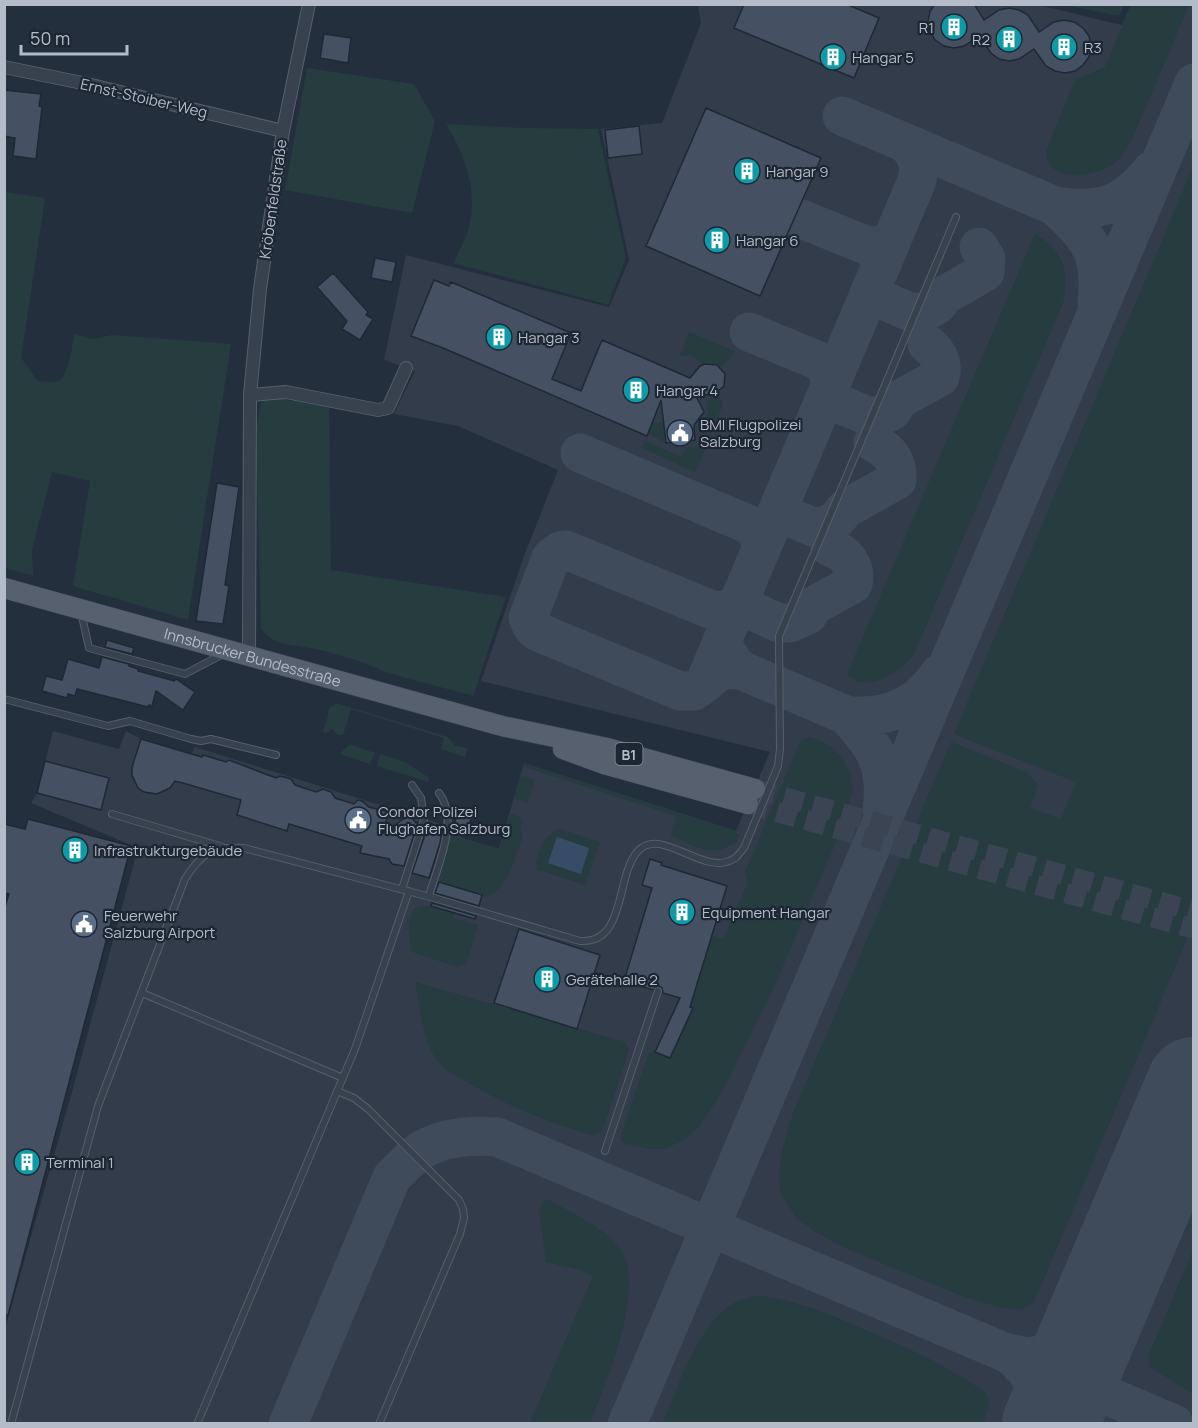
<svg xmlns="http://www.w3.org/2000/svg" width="1198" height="1428" font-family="Manrope,sans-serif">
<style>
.airport{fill:#323c4b}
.green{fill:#263c3f}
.water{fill:#394c67}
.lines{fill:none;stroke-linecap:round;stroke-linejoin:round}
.taxiway{stroke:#3f4a5a;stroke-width:39}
.runway{stroke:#3f4a5a;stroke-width:96}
.building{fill:#455162;stroke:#1f2835;stroke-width:1.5}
.primary-tunnel{stroke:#3a4453;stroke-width:20;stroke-dasharray:20 10;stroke-linecap:butt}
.service-casing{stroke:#565f6c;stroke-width:8}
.minor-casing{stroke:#565f6c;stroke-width:14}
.primary-casing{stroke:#414a57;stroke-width:21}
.service{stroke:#38414e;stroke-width:6}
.minor{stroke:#38414e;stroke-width:12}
.primary{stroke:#56606e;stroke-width:20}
.labels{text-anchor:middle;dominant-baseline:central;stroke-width:4.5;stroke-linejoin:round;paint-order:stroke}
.shield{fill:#1d2633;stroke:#878f9c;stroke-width:1.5}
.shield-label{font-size:14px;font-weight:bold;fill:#b4bcc9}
.poi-label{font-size:15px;fill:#b4bcc9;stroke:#1d2633;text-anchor:start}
.street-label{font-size:15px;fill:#b4bcc9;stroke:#1d2633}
</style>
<rect width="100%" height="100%" fill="#242f3e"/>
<!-- airport -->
<path class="airport" d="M1034 4 1122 25 1131 5H1193V1423L5 1424V1329L73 1088 138 848 31 803 37 793 53 731 119 749 126 731 141 739 191 754 195 747 444 825 465 839 499 849 524 763 736 831 770 752 481 681 524 556 558 470 458 426 394 414 415 371 384 360 406 255 609 307 629 260 601 129 662 123 701 23 698 5Z"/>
<!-- green -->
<path class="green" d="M1065 5 1124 4V5L1119 16Z
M1131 5H1189L1132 139C1126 150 1120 161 1108 167 1094 175 1065 180 1053 168 1048 164 1047 158 1046 151L1075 80 1105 67Z
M307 68 414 84 435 121 412 213 285 190Z
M446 124 523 128 598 129 626 258 608 305 454 263C459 250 467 237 470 223 477 189 464 152 446 124Z
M1193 167V925L1034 1302 1020 1310 1002 1308 965 1297 845 1248 816 1232 796 1218 780 1192 779 1177 781 1155 793 1113 951 742 1028 773 1038 785 1030 808 1061 819 1076 782 954 734Z
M4 192 45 198 21 358 38 381C44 381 53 383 58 381 68 378 73 344 74 334L93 339 112 335 231 344 188 620 73 586 90 481 52 472 32 550 33 576 5 568Z
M1035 234C1064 251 1069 271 1063 303L914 654C901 671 867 695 847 674Z
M689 332 734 351 730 359 720 367 712 363 702 365C696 355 691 355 680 356Z
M717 396 723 404 707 444 702 441 701 425 708 412 707 403 710 398Z
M272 398 329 405 331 570 506 597 473 696 385 672C367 662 331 652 310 648 290 644 273 646 261 628L256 431 261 402Z
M664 422 666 443 648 434 653 423Z
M645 441 682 457 686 447H706L695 472 642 448Z
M336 703 448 737 455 746 468 748 465 757 441 749 444 738 351 709 343 735H338L331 728 329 732 325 733 323 732 330 708Z
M810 737 827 744 841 756 849 771 853 789 844 823 774 987 722 1092 699 1127 682 1141 664 1149H651L626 1144 621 1141V1134L649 1053 653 1051 672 1057 712 936 723 939 748 883 745 872 799 744 802 739Z
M349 744 375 753 370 764 340 754Z
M380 754 405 762 428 777 429 782 377 766Z
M524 763 737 831 736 834 740 835 734 845 731 844C713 859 689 843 671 836L676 816 525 767Z
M521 776 535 780 527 803 514 798Z
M511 813 520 817 522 821 520 830 523 837C514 858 508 895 481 897L482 894 438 882 452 832 465 839 500 849Z
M561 829 600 842 585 885 536 869 538 865 535 864C541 850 544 833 561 829Z
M420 906H431L454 913 453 918 478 925 466 964 457 967 412 952C410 937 403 914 420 906Z
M415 982 625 1042 629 1049 603 1129 597 1134 591 1135C549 1122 510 1107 472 1085 460 1078 447 1072 438 1061 422 1041 420 1006 415 982Z
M545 1200H549C573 1214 603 1226 620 1249 648 1285 605 1384 590 1423H530L593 1276 580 1270 546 1262 539 1209Z
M1193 1250 1194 1394H1193L1150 1367 1148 1357Z
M758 1296C795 1299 828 1314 863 1329 908 1348 945 1364 986 1393 992 1404 987 1412 983 1423H663C677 1389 698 1325 731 1305 739 1300 748 1298 758 1296Z"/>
<!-- water -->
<path class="water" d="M557 837 589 848 581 874 548 863Z"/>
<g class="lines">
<!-- taxiway -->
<path class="taxiway" d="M842 116 1055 206
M799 218 868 246H882L893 237
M869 294 910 312H924L937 305 945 295 985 272 986 259 979 247
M1097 302C1102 252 1090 239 1055 206 1100 213 1123 206 1152 170
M749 332 819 361 828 370 830 387
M825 398 868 416H880L892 411 900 399 940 377C944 364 938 352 927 344
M580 453 750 525 759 535 761 550
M777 512 813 527 827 525 837 519 845 509 897 480C898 461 890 451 873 442
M738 602 727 611 712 610 566 550 560 551 551 558 528 618 533 628 538 632 680 691H694C715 679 714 665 743 671
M737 604 779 623H790L808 615 813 606 853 584C857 567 846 553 830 547
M727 652 734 664 743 671 846 715
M704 684 916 183C921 167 918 155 905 143
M882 809C888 765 875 746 846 715 884 720 917 707 939 674
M1008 1353C1031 1372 1043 1393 1045 1424
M1014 1354 1029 1357 1050 1353 1070 1343 1086 1332 1097 1314
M288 1424 392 1177C401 1169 410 1158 420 1151 443 1137 471 1135 497 1137L1174 1424
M627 1424 1194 83"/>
<!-- runway -->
<path class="runway" d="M1050 1424 1194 1085"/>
</g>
<!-- building -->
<path class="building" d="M744 4H846L879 18 854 78 734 28Z
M935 4H974L984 20 999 10 1009 8 1019 10 1028 15 1039 32 1054 22 1064 20 1074 22 1083 28 1089 36 1091 46 1089 57 1083 65 1075 71 1065 73 1055 71 1046 66 1034 49 1019 59 1009 61 999 59 991 53 979 36 964 46 954 48 944 46 935 40 930 31 928 21 930 11Z
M324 34 351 38 348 63 320 58Z
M4 90 41 94 39 106 42 107 36 159 13 156 15 138 4 136Z
M706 108 821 158 760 296 646 246Z
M639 126 642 154 608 158 605 130Z
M375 258 396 262 392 282 371 278Z
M333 273 368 312 366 315 373 319 360 340 342 329 347 321 317 287Z
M434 280 449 286 451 282 571 333 552 379 581 391 602 340 690 378 700 366 705 364 717 365 725 374 724 386 714 394 696 396 704 412 694 425 695 440 666 443 661 400 647 436 443 348 411 336Z
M217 483 239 487 225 585 229 586 223 624 196 621Z
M107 640 134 648 132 654 105 647Z
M102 657 129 664V666L138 669V671L174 681 176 679 195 692 183 710 156 691 152 706 149 705 148 707 77 689 75 696 68 694 67 698 42 691 46 676 62 680 68 659 99 668Z
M141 739 202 757 203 755 226 762 229 760 276 778 280 776 291 779 295 785 316 792 323 789 331 792 335 798 354 804 358 800 362 801 369 807 389 812 382 834 408 816 412 818 416 823 418 822 404 866 392 864 389 859 360 853 362 846 289 824 287 831 237 815 241 800 183 783 175 781 170 788 157 794 144 792 138 788 132 775V767Z
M45 761 109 778 101 810 37 793Z
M459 808 473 813 467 833 453 828Z
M28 819 131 846 8 1315H4V910L9 894 4 893V824L25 829Z
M429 823 442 827 440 843 429 878 412 873Z
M650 859 662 863 661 865 727 886 690 1007 693 1008 670 1058 655 1052 680 998 663 993 662 988 659 986 653 990 624 981 652 888 642 885Z
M439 882 482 895 479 906 435 893Z
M432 903 476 916 475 919 431 906Z
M519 929 600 955 577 1029 494 1003Z"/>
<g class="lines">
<!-- primary-tunnel -->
<path class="primary-tunnel" d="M755 789 1194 911
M748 804 1194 929"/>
<defs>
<path id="service" d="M81 612 89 648 185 674 223 654
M4 699 108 726 130 721 191 739 201 741 211 739 276 755
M112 814 223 847
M402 889 424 820 421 798 412 785
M429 896C437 867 460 820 439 793
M142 993 343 1078
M337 1091 354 1098 368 1109 459 1200 463 1209 464 1218 460 1234 379 1424
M605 1151 658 991
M11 1424 98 1106 185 879C201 853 213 846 244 848L434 898 580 941C627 944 615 876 638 851 662 825 705 879 735 858 738 856 741 851 744 848L778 766 780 749 779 636 956 217
M197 1424 355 1049 409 891"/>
<path id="minor" d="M4 67 87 84 283 131
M250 395 286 392 378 410 388 408 406 368
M249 657 250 395 260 289 283 131 309 4"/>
<g id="primary">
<path id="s1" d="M4 588 502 726 607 748 755 789"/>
<path d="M563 749 604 764 748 804"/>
</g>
</defs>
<!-- service casing -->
<use href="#service" class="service-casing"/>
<!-- minor casing -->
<use href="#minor" class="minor-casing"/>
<!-- primary casing -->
<use href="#primary" class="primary-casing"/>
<!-- service -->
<use href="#service" class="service"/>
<!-- minor -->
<use href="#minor" class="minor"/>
<!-- primary -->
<use href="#primary" class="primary"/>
</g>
<!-- icons -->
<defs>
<symbol id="building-disc" viewBox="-11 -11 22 22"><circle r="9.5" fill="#0f9aa8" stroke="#1d2633"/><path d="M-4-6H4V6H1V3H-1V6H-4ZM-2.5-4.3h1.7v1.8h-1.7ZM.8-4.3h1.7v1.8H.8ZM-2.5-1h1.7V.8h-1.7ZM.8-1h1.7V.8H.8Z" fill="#fff"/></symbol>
<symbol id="civic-disc" viewBox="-11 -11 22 22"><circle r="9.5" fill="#5c6f8a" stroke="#1d2633"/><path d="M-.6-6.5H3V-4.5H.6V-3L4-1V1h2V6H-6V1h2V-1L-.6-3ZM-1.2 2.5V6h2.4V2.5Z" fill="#fff"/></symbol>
</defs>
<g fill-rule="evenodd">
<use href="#building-disc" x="939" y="12" width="30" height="30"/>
<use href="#building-disc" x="994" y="24" width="30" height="30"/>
<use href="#building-disc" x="1049" y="32" width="30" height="30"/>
<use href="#building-disc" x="818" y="42" width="30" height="30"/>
<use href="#building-disc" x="732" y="156" width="30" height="30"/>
<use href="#building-disc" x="702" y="225" width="30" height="30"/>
<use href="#building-disc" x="484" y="322" width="30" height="30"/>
<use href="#building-disc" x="621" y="375" width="30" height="30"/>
<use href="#civic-disc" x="665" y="418" width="30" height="30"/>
<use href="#civic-disc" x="343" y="805" width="30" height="30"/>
<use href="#building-disc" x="60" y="835" width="30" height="30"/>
<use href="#building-disc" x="667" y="897" width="30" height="30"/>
<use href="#civic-disc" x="69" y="909" width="30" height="30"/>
<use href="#building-disc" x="532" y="964" width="30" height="30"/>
<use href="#building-disc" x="12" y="1147" width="30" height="30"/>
</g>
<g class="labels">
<!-- shield labels -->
<rect class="shield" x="615.5" y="743" width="27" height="22" rx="4.5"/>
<g class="shield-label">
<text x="629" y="754">B1</text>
</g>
<!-- poi labels -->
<g class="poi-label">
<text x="934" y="27" text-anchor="end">R1</text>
<text x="990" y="39" text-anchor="end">R2</text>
<text x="1084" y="47">R3</text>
<text x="852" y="57">Hangar 5</text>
<text x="766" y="171">Hangar 9</text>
<text x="736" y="240">Hangar 6</text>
<text x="518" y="337">Hangar 3</text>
<text x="656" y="390">Hangar 4</text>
<text x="700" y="424">BMI Flugpolizei<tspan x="700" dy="17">Salzburg</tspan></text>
<text x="378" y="811">Condor Polizei<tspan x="378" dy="17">Flughafen Salzburg</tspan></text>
<text x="94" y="850">Infrastrukturgebäude</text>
<text x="702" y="912">Equipment Hangar</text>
<text x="104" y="915">Feuerwehr<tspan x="104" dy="17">Salzburg Airport</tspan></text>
<text x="566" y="979">Gerätehalle 2</text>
<text x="46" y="1162">Terminal 1</text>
</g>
<!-- street labels -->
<g class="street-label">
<text transform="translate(144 98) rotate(13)">Ernst-Stoiber-Weg</text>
<text transform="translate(273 199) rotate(-82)">Kröbenfeldstraße</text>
<text stroke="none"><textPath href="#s1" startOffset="258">Innsbrucker Bundesstraße</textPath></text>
</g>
</g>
<!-- border -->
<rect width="1198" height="1428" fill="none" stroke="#b4bcc9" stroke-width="12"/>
<!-- scale -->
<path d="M21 45v9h106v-9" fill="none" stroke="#b4bcc9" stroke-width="3"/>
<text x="30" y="45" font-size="18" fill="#b4bcc9" stroke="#1d2633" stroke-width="4.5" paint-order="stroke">50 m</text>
</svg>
